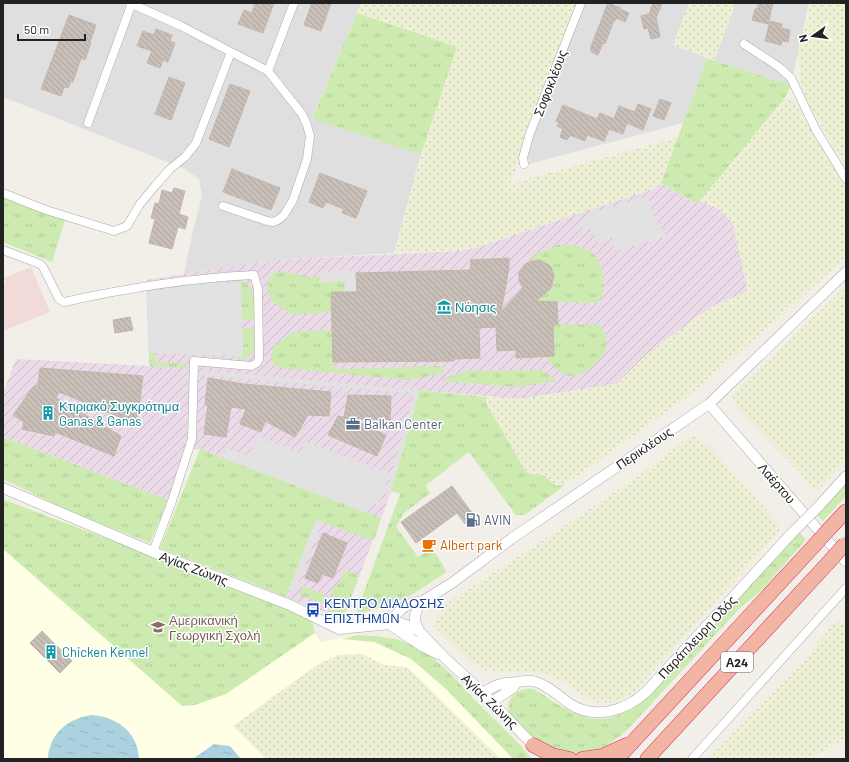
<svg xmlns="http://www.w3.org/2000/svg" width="849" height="762" font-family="Barlow,sans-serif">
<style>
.residential{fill:#e0dfdf}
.commercial{fill:#f2dad9}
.industrial{fill:url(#industrial-furrows)}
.education{fill:#ffffe5}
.farmland{fill:url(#farmland-dots)}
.grass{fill:url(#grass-tufts)}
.parking{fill:#e2e2e2}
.water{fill:url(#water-ripples)}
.building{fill:url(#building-back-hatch);stroke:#c4b6ab}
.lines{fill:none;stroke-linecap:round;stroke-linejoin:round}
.minor-casing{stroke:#a9a9a9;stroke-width:9}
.tertiary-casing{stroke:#a9a9a9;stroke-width:11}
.trunk-casing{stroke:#dc2a67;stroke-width:15}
.minor{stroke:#fff;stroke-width:8}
.tertiary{stroke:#fff;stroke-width:10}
.trunk{stroke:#f2b4a3;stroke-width:14}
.tertiary-bridge-casing{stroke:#a9a9a9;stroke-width:11;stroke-linecap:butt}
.trunk-bridge-casing{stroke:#dc2a67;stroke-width:15;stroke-linecap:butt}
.tertiary-bridge{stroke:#fff;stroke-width:10}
.trunk-bridge{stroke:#f2b4a3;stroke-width:14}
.labels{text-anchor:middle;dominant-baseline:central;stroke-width:3;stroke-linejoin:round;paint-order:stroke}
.shield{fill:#fff;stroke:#646464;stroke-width:1}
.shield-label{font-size:12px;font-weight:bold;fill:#222}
.street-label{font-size:13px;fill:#222;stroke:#fff}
.culture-label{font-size:13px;fill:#0d838f;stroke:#fff;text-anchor:start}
.service-label{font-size:13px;fill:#4e5e75;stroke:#fff;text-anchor:start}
.food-label{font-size:13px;fill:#c56008;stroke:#fff;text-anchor:start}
.transit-label{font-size:13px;fill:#164399;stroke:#fff;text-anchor:start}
.education-label{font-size:13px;fill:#785e54;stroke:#fff;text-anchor:start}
</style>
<defs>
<pattern id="industrial-furrows" width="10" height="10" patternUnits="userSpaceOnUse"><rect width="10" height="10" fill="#ebdbe8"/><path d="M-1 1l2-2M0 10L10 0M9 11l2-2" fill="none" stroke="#c9bcc7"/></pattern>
<pattern id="farmland-dots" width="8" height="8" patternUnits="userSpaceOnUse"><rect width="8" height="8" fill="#eef0d5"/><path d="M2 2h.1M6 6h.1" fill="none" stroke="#ccceb7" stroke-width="1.8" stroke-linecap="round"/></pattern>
<pattern id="grass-tufts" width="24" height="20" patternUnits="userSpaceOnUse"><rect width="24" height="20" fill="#cdebb0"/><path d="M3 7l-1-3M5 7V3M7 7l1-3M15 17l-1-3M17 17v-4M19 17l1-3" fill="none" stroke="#b0c997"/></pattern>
<pattern id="water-ripples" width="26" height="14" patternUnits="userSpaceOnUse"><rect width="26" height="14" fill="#aad3df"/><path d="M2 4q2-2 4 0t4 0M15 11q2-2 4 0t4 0" fill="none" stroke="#92b5bf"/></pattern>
<pattern id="building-back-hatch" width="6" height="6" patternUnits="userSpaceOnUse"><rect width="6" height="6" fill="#c7bfb8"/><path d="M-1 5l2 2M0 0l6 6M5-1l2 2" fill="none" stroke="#aba49e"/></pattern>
</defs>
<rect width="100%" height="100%" fill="#f2efe9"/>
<!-- residential -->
<path class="residential" d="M3 3H361L312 118 421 154 394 253 274 260 184 274 192 235 202 196 199 179 185 169 3 97Z
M583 3H689L673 45 707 58 683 123 529 164 525 158Z
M736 3H809L791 85 714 60Z"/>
<!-- commercial -->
<path class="commercial" d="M31 267 50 312 3 331V284L6 283 4 278Z"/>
<!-- industrial -->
<path class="industrial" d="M661 183 696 203 699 200 719 209 733 223 748 291 711 307 646 355 616 384 519 399 418 390V397L390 495 344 617 341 619 286 597 325 496 200 449 190 450 168 500 3 437V393L16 359 149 366 146 280 274 260 459 251 475 248 659 187Z"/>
<!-- education -->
<path class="education" d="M3 499 47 515 312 621 315 633 320 642 359 635 380 637 407 642 435 660 520 745 532 759H3Z"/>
<!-- farmland -->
<path class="farmland" d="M361 3H577L526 131 515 171 508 189 518 182 678 137 659 187 475 248 459 251 394 253 421 154 456 47 357 13Z
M689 3H736L714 60 673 45Z
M809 3H846V168L810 107 801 84 798 53 801 36 811 13H807Z
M788 98 793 99 846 187V257L776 321 692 393 565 485 556 486 548 478 541 475 528 473 522 467 487 405 485 397 519 399 616 384 646 355 711 307 748 291 733 223 719 209 699 200 783 100Z
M846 286V460L819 489 815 491 798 470 737 408 733 397 737 390Z
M695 436 711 447 776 521 780 527 778 533 633 693 618 701 602 703 589 699 567 684 544 673 518 671H498L484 670 471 662 434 626 435 621 440 612 447 603 556 532 651 467 689 437Z
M840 621 846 625V737L823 753H819L812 759H708L803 663 833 624Z
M362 654 384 665 407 667 501 759H266L233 726 317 665 338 655Z"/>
<!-- grass -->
<path class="grass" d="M357 13 457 47 421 154 312 119Z
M707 58 791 85 788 92 783 100 704 196 696 203 661 183Z
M3 196 65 220 52 262 3 242Z
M558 245C584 244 602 251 603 280 604 291 604 294 598 303L537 301 536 299C540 296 548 292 551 287 562 272 544 256 529 262L536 254Z
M280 271 311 277H320L321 283 345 281 344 292H331V312L293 315 273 302 269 296 268 280 273 274Z
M234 280C256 279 255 304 256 319L242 320 241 283 234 284Z
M553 324 599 325C601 327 603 330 605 333 612 350 595 368 580 374 576 375 571 377 566 375 557 371 551 364 545 356H554Z
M242 328H256C256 345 258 357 237 361V356H243Z
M332 330 333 362 336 369 443 366V373L408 380 282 368 277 367 272 362 271 354 274 346 293 332Z
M149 353H155V361L185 364 188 368 150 366Z
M540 370 547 373 557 381 517 387 442 381V379L465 371Z
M418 390 485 397 487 405 525 470 528 473 545 476 556 486 565 485 525 515H516L469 452 425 486 430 493 403 514 396 527 418 557 432 548 447 572 410 596 398 601 355 616 400 494 391 491 418 397Z
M3 437 168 500 150 543 71 512 3 479Z
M200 449 381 518 374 541 316 520 286 597 160 548Z
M846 479V496L823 521 815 513Z
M3 499 242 590 312 621 315 633 226 694 195 705 182 706 3 549Z
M799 532 806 540 761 591 740 608 628 729C603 752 578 762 545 748 539 745 534 738 529 734 521 727 512 721 509 711 506 695 521 687 534 689 560 705 584 727 616 716 622 714 627 710 633 707Z
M344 571 359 575 344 617 341 619 328 614 329 610 328 606 334 586 339 584Z
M303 586 327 596 324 604 300 595Z
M359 635C375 636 393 637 408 643 437 655 459 684 481 706 498 723 517 740 532 759H513L446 689 411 659 374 642 342 639Z"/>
<!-- parking -->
<path class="parking" d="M649 196V205L657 223 666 235 665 237 616 251 612 242V238L596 242 593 229 584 231 579 223 590 213Z
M358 270 356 273 357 292H344L345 281 320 283V272Z
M200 283H241L243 356 149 353 147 292Z
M200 370 418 390V397L390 495H386L413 397 409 393 203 375 198 379Z
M256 436 301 453 305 441 390 474 378 505 371 503 367 513 223 458 227 448 249 456Z
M316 520 322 522 294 593 288 591Z"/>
<!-- water -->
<path class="water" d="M92 715C117 717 138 732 139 759H48C49 734 68 718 92 715Z
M214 744 230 746 241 759H193Z"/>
<!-- building -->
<path class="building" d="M255 3H274L263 33 238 24 244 10 252 13Z
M312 3H331L321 31 304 25Z
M608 3 621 8 620 9 629 13 625 22 616 18 615 21 614 20 605 44 603 43 598 55 591 52 592 50 590 49Z
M653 3H662L656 18 660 37 651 39 648 28 644 29 641 16 649 14Z
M759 3H773L768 24 752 20 755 9H757Z
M69 15 96 25 90 42 91 43 85 60 81 58 73 82 71 81 68 88 64 87 61 96 41 89Z
M770 21 782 24 781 28 790 30 788 42 782 41 781 45 765 41Z
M156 29 172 35 170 41 175 43 168 62 163 60 160 68 147 63 152 51 137 46 143 31 154 35Z
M169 77 185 83 171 120 155 114Z
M230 84 250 91 229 147 209 139Z
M660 99 671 103 664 120 653 116Z
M638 104 651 109 643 130 627 123 623 134 609 129 604 141 587 135 585 141 570 135 567 140 560 137 563 129 557 126 559 123 556 121 563 105 597 119 600 113 614 119 619 106 635 112Z
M232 169 280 188 271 210 223 192Z
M320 173 367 191 356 218 342 213 344 209 326 202 323 208 309 202Z
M174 188 185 191 179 214 188 217 185 229 178 227 172 249 149 243 155 219 151 218 155 203 159 204 162 190 172 193Z
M509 258V268L501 312 523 288 519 281V273L525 264 532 261 540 260 549 265 552 269 554 276 552 285 550 289 536 301 557 302 558 324H553L554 356 516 358V350L497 351 496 327 479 328 480 358 454 359V361L333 362 331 292H357L356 273 470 270 471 260Z
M130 317 133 330 115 333 113 320Z
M40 368 143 376 137 424 59 392 56 398 121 436 114 456 55 432 54 436 22 429 24 422 13 415 33 387 38 385Z
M208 378 243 384 331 392 329 416 308 415 295 437 265 421 261 432 240 424 246 409 231 407 226 437 204 434 208 405H205Z
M348 395 391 396 390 420 352 419 386 435 377 456 328 435 338 416 344 417Z
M452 486 475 517 465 524 457 513 416 543 401 522Z
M323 533 347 543 333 578 322 574 318 583 305 578Z
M42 631 72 661 60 673 30 643Z"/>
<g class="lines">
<defs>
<path id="minor" d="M744 44 779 67 791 78 816 130 846 179
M268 71 294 3
M88 123 132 3
M524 164 523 158 530 133 581 3
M3 193 46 210 114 231 127 226 140 204 155 186 170 169 185 157 196 143 231 52 181 26 130 3
M223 206 267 221 273 222 278 220 284 215 293 200 307 159 310 136 307 125 302 114 268 71 231 52
M3 250 40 264 43 267 59 299 64 302C127 288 190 278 254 275L258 289 259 359 257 363 251 366 194 361 192 439 172 501 153 552
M692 759 846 588"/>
<path id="tertiary" d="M709 404 846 562
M3 488 153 552 290 605 339 629 401 623 419 631 445 658 483 693 533 745
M819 506 846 476
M389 624 422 646 438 654
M389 624C399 610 405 603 423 601
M419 631 415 621V616L418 606 423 601 452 583 511 539 709 404 846 272
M483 693C489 689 495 685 502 684 507 682 513 683 518 682 523 681 528 680 533 681 546 684 559 696 570 704 595 720 625 711 646 692L790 535
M492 702 513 688 516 683"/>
<path id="trunk" d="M830 528 846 511
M533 745 552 755 570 759
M582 759 602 756 626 745
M617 759 812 548
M647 759 827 564"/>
</defs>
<!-- minor casing -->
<use href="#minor" class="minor-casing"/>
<!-- tertiary casing -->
<use href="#tertiary" class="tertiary-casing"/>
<!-- trunk casing -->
<use href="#trunk" class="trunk-casing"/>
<!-- minor -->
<use href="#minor" class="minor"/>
<!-- tertiary -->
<use href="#tertiary" class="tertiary"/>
<!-- trunk -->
<use href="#trunk" class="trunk"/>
<defs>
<path id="tertiary-bridge" d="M790 535 819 506"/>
<path id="trunk-bridge" d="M812 548 830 528
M827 564 845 544"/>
</defs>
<!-- tertiary-bridge casing -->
<use href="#tertiary-bridge" class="tertiary-bridge-casing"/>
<!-- trunk-bridge casing -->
<use href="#trunk-bridge" class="trunk-bridge-casing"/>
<!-- tertiary-bridge -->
<use href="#tertiary-bridge" class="tertiary-bridge"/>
<!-- trunk-bridge -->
<use href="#trunk-bridge" class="trunk-bridge"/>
</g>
<!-- icons -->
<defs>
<symbol id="museum-bare" viewBox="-9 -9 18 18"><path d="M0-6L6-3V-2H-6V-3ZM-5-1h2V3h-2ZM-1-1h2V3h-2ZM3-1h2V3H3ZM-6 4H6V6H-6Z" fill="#0f9aa8" stroke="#fff" stroke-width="2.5" paint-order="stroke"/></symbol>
<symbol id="building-bare" viewBox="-9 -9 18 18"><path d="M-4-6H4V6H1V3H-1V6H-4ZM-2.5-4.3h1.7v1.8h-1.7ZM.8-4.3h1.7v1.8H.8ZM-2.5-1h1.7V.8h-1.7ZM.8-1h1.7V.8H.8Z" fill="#0f9aa8" stroke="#fff" stroke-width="2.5" paint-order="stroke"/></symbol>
<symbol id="office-bare" viewBox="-9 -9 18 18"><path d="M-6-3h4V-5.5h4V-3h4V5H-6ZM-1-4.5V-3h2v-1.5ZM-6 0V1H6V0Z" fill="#5c6f8a" stroke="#fff" stroke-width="2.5" paint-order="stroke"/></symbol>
<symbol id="fuel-bare" viewBox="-9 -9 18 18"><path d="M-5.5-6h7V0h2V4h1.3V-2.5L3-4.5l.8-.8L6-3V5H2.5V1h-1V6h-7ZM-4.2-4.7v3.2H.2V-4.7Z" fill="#5c6f8a" stroke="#fff" stroke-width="2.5" paint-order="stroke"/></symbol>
<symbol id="cafe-bare" viewBox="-9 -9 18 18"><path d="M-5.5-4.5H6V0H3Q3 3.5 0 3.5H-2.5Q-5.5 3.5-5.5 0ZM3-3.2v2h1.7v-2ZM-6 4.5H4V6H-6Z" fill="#e8710a" stroke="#fff" stroke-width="2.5" paint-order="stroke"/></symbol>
<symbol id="bus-bare" viewBox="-9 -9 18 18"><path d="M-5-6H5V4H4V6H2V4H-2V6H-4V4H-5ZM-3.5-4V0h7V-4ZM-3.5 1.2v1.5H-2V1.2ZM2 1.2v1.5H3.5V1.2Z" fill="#1a4fb4" stroke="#fff" stroke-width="2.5" paint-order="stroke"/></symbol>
<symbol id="university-bare" viewBox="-9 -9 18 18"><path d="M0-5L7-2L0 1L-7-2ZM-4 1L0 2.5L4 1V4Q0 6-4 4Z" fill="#8d6e63" stroke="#fff" stroke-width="2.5" paint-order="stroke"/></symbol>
</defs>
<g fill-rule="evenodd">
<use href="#museum-bare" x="434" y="297" width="20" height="20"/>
<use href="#building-bare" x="38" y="403" width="20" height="20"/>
<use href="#office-bare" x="343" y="414" width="20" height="20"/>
<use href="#fuel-bare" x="463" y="510" width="20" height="20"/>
<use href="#cafe-bare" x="419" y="535" width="20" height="20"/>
<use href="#bus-bare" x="303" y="600" width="20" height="20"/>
<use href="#university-bare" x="148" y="617" width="20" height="20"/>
<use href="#building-bare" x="41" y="642" width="20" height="20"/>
</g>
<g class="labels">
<!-- shield labels -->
<rect class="shield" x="721" y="652" width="32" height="20" rx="3"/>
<g class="shield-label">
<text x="737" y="662">Α24</text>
</g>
<!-- street labels -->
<g class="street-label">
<text transform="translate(550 83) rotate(-69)">Σοφοκλέους</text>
<text transform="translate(644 448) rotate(-34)">Περικλέους</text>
<text transform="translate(777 483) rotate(49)">Λαέρτου</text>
<text transform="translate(194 568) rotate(21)">Αγίας Ζώνης</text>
<text transform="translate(697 637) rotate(-47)">Παράπλευρη Οδός</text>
<text transform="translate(490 701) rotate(44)">Αγίας Ζώνης</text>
</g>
<!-- culture labels -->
<g class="culture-label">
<text x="455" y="307">Νόησις</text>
<text x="59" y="406">Κτιριακό Συγκρότημα<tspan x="59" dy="15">Ganas &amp; Ganas</tspan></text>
<text x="62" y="652">Chicken Kennel</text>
</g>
<!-- service labels -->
<g class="service-label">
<text x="364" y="424">Balkan Center</text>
<text x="484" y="520">AVIN</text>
</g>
<!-- food labels -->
<g class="food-label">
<text x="440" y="545">Albert park</text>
</g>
<!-- transit labels -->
<g class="transit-label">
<text x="324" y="603">ΚΕΝΤΡΟ ΔΙΑΔΟΣΗΣ<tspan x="324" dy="15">ΕΠΙΣΤΗΜΩΝ</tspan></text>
</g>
<!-- education labels -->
<g class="education-label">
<text x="169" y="620">Αμερικανική<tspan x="169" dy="15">Γεωργική Σχολή</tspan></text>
</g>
</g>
<!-- border -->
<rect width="849" height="762" fill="none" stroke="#222222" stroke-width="8"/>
<!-- north arrow -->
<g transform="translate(813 36) rotate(256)" stroke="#ffffff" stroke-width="3" paint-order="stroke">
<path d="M0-3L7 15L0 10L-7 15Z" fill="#222222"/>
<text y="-6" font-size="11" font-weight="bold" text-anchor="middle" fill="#222222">N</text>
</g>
<!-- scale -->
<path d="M18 34v6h67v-6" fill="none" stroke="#222222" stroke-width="2"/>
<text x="24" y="34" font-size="12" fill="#222222" stroke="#ffffff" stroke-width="3" paint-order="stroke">50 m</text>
</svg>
